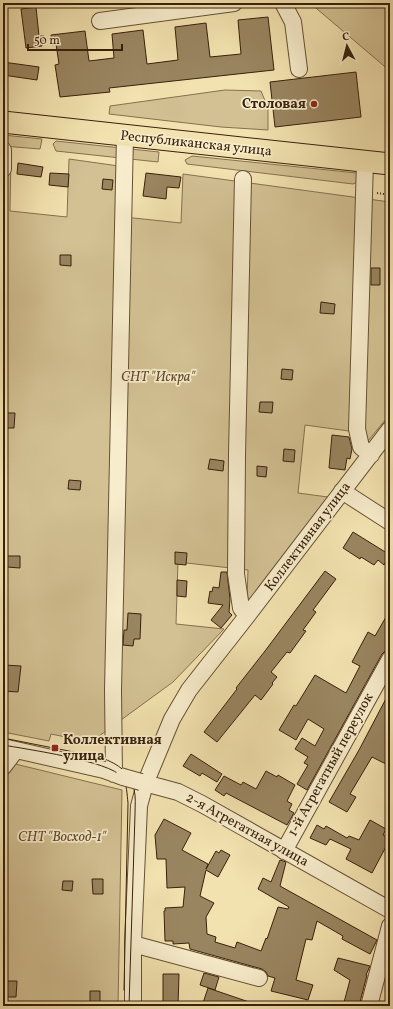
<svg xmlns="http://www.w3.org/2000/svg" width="393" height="1009" font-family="Vollkorn,serif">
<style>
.green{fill:#d3c193;stroke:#86704f}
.building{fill:#998560;stroke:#39200b}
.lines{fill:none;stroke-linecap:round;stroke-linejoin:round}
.minor-casing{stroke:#675034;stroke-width:18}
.major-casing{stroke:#39200b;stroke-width:23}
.path{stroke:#39200b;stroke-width:2;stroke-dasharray:1 2;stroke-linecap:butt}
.minor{stroke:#f7eccb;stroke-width:16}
.major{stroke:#f2e2af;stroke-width:21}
.tram{stroke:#39200b;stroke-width:1}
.minor-bridge-casing{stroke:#675034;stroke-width:18;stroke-linecap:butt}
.minor-bridge{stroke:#f7eccb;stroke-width:16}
.poi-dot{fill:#8f2418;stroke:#f7eccb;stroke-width:1.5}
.labels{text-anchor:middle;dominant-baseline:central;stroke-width:3.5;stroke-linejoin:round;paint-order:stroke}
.poi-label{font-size:14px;font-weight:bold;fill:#39200b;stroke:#f7eccb;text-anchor:end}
.street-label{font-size:14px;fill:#39200b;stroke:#f7eccb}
.park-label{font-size:14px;font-style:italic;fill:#60482d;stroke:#f7eccb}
</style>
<rect width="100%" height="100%" fill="#f2e2af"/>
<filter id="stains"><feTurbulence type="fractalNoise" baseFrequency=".005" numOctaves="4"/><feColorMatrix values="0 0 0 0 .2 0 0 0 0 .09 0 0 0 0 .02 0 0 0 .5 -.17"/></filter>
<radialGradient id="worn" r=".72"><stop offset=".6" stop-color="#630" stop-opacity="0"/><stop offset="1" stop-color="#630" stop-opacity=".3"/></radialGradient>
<!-- green -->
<path class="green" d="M310 3H390V71Z
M225 90 261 91 268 108V130L221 127 109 114 110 106Z
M3 135 42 139 40 149 3 146Z
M56 141 159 152 158 162 56 151 53 144Z
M3 152 11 153 10 211 67 217 69 159 126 167 124 217 181 223 183 174 390 202V414L368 441 356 432 305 425 298 493 328 497 248 602 247 597 248 570 178 562 176 624 224 629 173 682 95 739 85 741 51 734 49 741 3 732Z
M192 156 357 173 360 181 353 184 187 164 185 160Z
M3 761 122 790 118 1006H3Z"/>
<!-- building -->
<path class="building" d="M36 7 39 36H44L42 46 26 48 21 9Z
M268 17 274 70 109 88 110 92 60 97 55 65 59 64 56 44 52 45 51 35 85 31 89 61 114 58 112 34 143 30 147 64 178 60 175 27 206 23 210 57 241 54 238 20Z
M3 62 39 67 37 80 3 75Z
M356 72 361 117 275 127 270 82Z
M18 163 43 167 41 177 17 174Z
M50 173 69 174 68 187 49 185Z
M146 173 181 177 179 188 167 187 166 199 143 196Z
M103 179 113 180 112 190 102 189Z
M60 255H71V266L60 265Z
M371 268H380V285H371Z
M321 302 335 304 334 314 320 313Z
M282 369 293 370 292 380 281 379Z
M260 402H273L272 413 259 412Z
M4 413H15L14 428H4Z
M332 435 349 437 352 449 350 459 347 458 345 470 329 468Z
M284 449 295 450 294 462 283 461Z
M210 459 224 461 223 471 208 469Z
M257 466 267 467 266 477 257 476Z
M69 480 81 481 80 490 68 489Z
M353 532 390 555 384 565 378 560 374 565 361 557 360 559 343 548Z
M175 552 187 553 186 565 175 564Z
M7 556H20V568L7 567Z
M325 571 336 579 313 610 316 612 303 630 306 631 290 653 287 652 271 672 277 677 272 683 273 684 261 700 255 695 217 742 204 732 237 689 236 688 265 651Z
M221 572H227L230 599 229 612 232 615 221 628 211 620 223 605 208 603 210 591 212 592 213 587 219 588Z
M177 580 187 581 186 597 177 596Z
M390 610V650L385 651 382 654 307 790 297 784 308 765 304 763 308 757 295 749 302 738 315 746 324 729 308 719 296 740 279 730 294 705 296 706 315 675 346 693 360 666 352 662 368 632 375 636Z
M128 613 141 614 140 639H134L133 646 123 645 124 630H127Z
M4 665 21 666 18 692 4 691Z
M390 691V766L372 757 350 794 356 797 347 812 329 802 359 750Z
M191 754 222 774 217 782 202 773 200 776 183 766Z
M266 771 277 777 278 775 295 785 287 801 292 804 289 810 294 813 287 825 226 793 224 796 215 790 224 776 241 785 243 782 256 789Z
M164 819 191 833 182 850 208 864 206 869 216 851 219 853 221 850 230 855 218 877 206 870 200 896 214 903 206 917 207 934 216 937 215 942 235 948 237 942 261 951 266 938 267 939 278 907 288 909 289 907 258 889 263 878 271 882 280 860 286 862 280 886 377 940 370 954 342 939 343 936 317 921 312 940 306 939 296 980 313 985 308 1000 271 991 275 978 268 976 266 972 262 969 190 949 189 943 173 944V941H165L164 911H165V908L183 907 185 887 167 888 166 859H157L155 835Z
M370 820 386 829 383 835 390 839 372 873 346 859 351 849 330 839 326 845 310 838 317 825 324 829 326 826 347 838 349 836 359 840Z
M92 879H103V894H93Z
M63 881H73L72 891 62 890Z
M338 958 370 966 366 975H367L359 1006H343L350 980 334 970Z
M204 973 219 977 215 990 200 985Z
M163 974H179L178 1006H163Z
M4 981H17L16 997H4Z
M208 988 255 1004V1006H202Z
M90 991H100V1006H90Z"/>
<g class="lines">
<defs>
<path id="minor" d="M283 3 293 22 299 69
M100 21 234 3
M365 162 357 429 361 447 371 455
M3 169V150
M243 179 237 455 236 574 241 608 247 616
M342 491 390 522
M3 747 104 770 123 777
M3 767 16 750
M114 774 113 690 125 136
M141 782 178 792 202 804 390 910
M284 851 390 659
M133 944 259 978
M133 1006V944L139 806 145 784 172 719 189 690 247 616 390 429
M369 1006 390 926"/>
<path id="major" d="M3 122 390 164"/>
</defs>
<!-- minor casing -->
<use href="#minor" class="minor-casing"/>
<!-- major casing -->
<use href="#major" class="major-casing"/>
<!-- path -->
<path class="path" d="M377 193 390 195"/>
<!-- minor -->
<use href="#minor" class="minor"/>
<!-- major -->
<use href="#major" class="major"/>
<!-- tram -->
<path class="tram" d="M3 738 99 757C114 762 131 771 134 789 136 797 135 806 135 814L129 1006
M3 745C25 749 110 761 122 777 127 783 127 795 128 803L124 990"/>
<defs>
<path id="minor-bridge" d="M123 777 141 782"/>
</defs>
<!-- minor-bridge casing -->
<use href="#minor-bridge" class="minor-bridge-casing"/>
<!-- minor-bridge -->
<use href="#minor-bridge" class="minor-bridge"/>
</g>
<!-- markers -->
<g class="poi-dot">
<circle cx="314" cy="104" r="4"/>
<rect x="51" y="744" width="8" height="8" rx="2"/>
</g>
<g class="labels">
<!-- poi labels -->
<g class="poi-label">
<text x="306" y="104">Столовая</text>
<text x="63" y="740" text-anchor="start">Коллективная<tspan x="63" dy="16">улица</tspan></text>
</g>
<!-- street labels -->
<g class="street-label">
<text transform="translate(196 144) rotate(6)">Республиканская улица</text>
<text transform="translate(308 537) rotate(-53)">Коллективная улица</text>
<text transform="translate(331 765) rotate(-61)">1-й Агрегатный переулок</text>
<text transform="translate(247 830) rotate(29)">2-я Агрегатная улица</text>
</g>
<!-- park labels -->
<g class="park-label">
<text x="158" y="377">СНТ "Искра"</text>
<text x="62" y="837">СНТ "Восход-1"</text>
</g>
</g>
<!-- margin -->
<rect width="393" height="1009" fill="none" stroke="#f2e2af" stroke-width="16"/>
<rect x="4" y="4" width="385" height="1001" fill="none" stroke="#39200b" stroke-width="2"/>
<rect x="8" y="8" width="377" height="993" fill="none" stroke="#39200b"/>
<!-- north arrow -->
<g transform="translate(347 46) rotate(353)" stroke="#f7eccb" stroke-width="3" paint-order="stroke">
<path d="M0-3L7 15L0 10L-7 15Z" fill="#39200b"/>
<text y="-6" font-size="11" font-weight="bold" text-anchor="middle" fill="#39200b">С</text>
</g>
<!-- scale -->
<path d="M28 44v6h94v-6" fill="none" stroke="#39200b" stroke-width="2"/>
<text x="34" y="44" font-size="12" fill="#39200b" stroke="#f7eccb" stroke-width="3" paint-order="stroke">50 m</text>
<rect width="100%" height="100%" filter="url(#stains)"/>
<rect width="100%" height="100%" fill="url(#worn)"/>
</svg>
